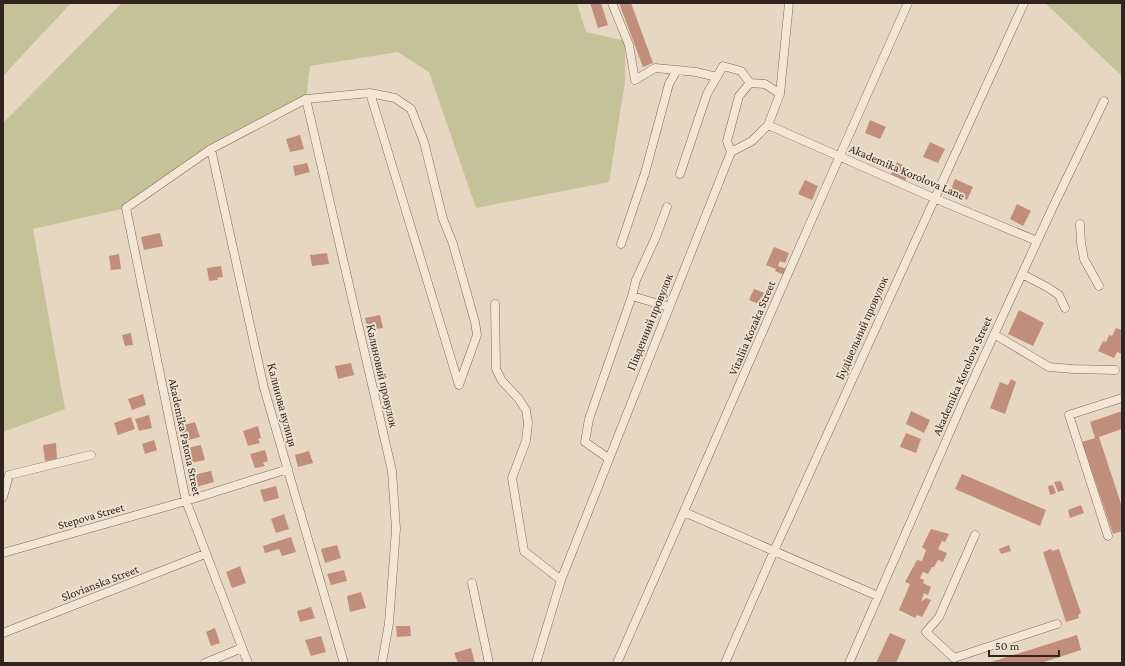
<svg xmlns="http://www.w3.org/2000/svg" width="1125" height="666" font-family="'Crimson Pro',serif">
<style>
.green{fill:#c4c298}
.building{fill:#c18e7d}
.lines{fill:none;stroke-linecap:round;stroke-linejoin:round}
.minor-casing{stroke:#7f695c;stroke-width:9}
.minor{stroke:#f4e5d4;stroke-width:8}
.labels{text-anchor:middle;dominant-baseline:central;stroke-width:3.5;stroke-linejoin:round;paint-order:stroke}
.street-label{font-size:12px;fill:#31241e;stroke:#f0e2d1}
</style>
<rect width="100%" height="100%" fill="#e7d6c2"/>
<!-- green -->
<path class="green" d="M3 3H71L3 76Z
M122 3H577L586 32 625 41V82L609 182 476 208 429 72 398 52 310 66 306 99 211 149 126 208 33 229 65 409 3 432V123Z
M1045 3H1122V76Z"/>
<!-- building -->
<path class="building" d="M590 3H601L608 25 598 28Z
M619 3H631L653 63 643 67Z
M870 120 886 127 880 139 865 133Z
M300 135 304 149 290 152 286 139Z
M930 142 945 149 938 163 923 157Z
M897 162 910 169 905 181 891 174Z
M307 163 310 172 295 176 293 166Z
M955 179 973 187 967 200 950 192Z
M805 180 818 186 812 200 798 194Z
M1017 204 1031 211 1023 226 1010 219Z
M160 233 163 246 144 250 141 237Z
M774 247 789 253 785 263 780 261 778 266 787 269 784 275 775 271 776 269 766 265Z
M327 253 329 264 312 266 310 255Z
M119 254 121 269 111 270 109 256Z
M221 266 223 277 217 278 218 280 209 281 207 268Z
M754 289 770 295 764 306 749 300Z
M1019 310 1044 323 1033 346 1008 334Z
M380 315 383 328 368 330 365 318Z
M1116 328 1122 330V354L1117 352 1114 358 1098 351 1103 341 1106 342 1109 335 1112 336Z
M131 333 133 345 125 346 122 335Z
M351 363 354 375 338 379 335 366Z
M1011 379 1016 382 1005 414 990 408 1000 382 1008 385Z
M143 394 146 405 132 410 128 399Z
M911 411 930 420 924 433 906 424Z
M1122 411V429L1099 437 1122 507V531L1113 534 1082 442 1095 438 1090 422Z
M149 415 152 428 139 431 135 419Z
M131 417 135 429 118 435 114 423Z
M195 422 200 437 185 441 180 426Z
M258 426 261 438 258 439 260 443 248 446 243 431Z
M906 433 921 439 916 453 900 447Z
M154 440 157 450 145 454 142 444Z
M56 443 57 460 45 461 43 445Z
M201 445 205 460 190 463 187 448Z
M265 450 268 461 263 463 265 466 255 468 250 454Z
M309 451 313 463 298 467 295 455Z
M211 471 214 482 196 487 193 475Z
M962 474 1046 510 1040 526 955 489Z
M1061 481 1064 490 1058 492 1054 482Z
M1053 485 1056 493 1050 495 1048 486Z
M276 486 279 498 264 502 260 490Z
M1081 505 1084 513 1070 518 1068 510Z
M284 514 289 529 276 533 271 519Z
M931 529 949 534 945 542 942 541 938 549 947 553 943 562 938 560 934 567H932L928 574 923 572 920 578 924 580 923 583 931 587 928 595 924 593 921 602 926 598 931 600 922 617 917 615 915 618 899 610 910 584 905 582 917 560 922 561 926 550 922 547Z
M291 537 296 552 282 556 279 549 265 553 263 546Z
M337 545 341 558 325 563 321 549Z
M1009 545 1011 551 1001 554 999 549Z
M1051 549 1052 551 1059 549 1081 613 1078 615 1079 618 1066 622 1043 552Z
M240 566 246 583 232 588 226 572Z
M344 570 347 581 331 585 327 574Z
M361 592 366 608 350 612 347 596Z
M311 607 315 618 300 622 297 611Z
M396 626H410L411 636 397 637Z
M215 628 220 643 211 646 206 632Z
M890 633 906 640 896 663H876Z
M1077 635 1081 650 1041 663H988Z
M321 636 326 652 311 656 305 640Z
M471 648 475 663H458L454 653Z"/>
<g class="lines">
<defs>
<path id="minor" d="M612 3 629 45 635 80 655 68 677 70
M370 93 395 98 411 109 424 142 443 219 453 244 475 322 477 335 459 385
M306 99 392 471 396 529 389 623 382 663
M768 125 934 198 1037 241
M211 149 264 388 344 663
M731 152 727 141 739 96 750 83 765 84 780 94
M680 174 707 94 723 66 741 71 750 83
M1080 224 1081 243 1084 259 1099 286
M621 244 645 173 669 84 677 70 696 72 717 77
M1022 274 1047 287 1059 295 1065 308
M632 296 636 280 655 239 667 207
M495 304 496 369 502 381 518 398 526 410 528 423 526 441 512 478 524 551 561 580
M994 334 1049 367 1073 369 1115 370
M608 458 585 442 589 419 632 296 669 307
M3 497 9 475 91 455
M684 512 878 596
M975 535 939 617 926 632 954 658 1057 624
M1108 536 1069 415 1122 398
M3 553 186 501 288 469
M472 583 489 663
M3 633 205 554
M205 663 242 648
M248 663 186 501 126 208 211 149 306 99 370 93 459 385
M536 663 561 580 731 152 752 141 768 125 780 94 789 3
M617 663C715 443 809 222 908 3
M725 663 774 551 1024 3
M849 663 963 402 1052 209 1104 101"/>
</defs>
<!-- minor casing -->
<use href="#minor" class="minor-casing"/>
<!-- minor -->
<use href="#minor" class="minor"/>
</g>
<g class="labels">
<!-- street labels -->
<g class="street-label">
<text transform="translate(907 172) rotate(23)">Akademika Korolova Lane</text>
<text transform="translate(650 322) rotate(-68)">Південний провулок</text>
<text transform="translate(752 328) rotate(-67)">Vitaliia Kozaka Street</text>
<text transform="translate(862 328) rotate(-66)">Будівельний провулок</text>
<text transform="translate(382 376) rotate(77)">Калиновий провулок</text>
<text transform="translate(962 376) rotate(-66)">Akademika Korolova Street</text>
<text transform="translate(282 405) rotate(75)">Калинова вулиця</text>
<text transform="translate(185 437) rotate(78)">Akademika Patona Street</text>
<text transform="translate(91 516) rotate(-16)">Stepova Street</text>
<text transform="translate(100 583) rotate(-21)">Slovianska Street</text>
</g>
</g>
<!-- border -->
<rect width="1125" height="666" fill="none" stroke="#31241e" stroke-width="8"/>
<!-- scale -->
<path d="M989 650v6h70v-6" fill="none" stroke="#31241e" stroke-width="2"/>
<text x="995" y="650" font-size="12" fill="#31241e" stroke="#f0e2d1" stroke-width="3" paint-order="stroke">50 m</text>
</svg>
